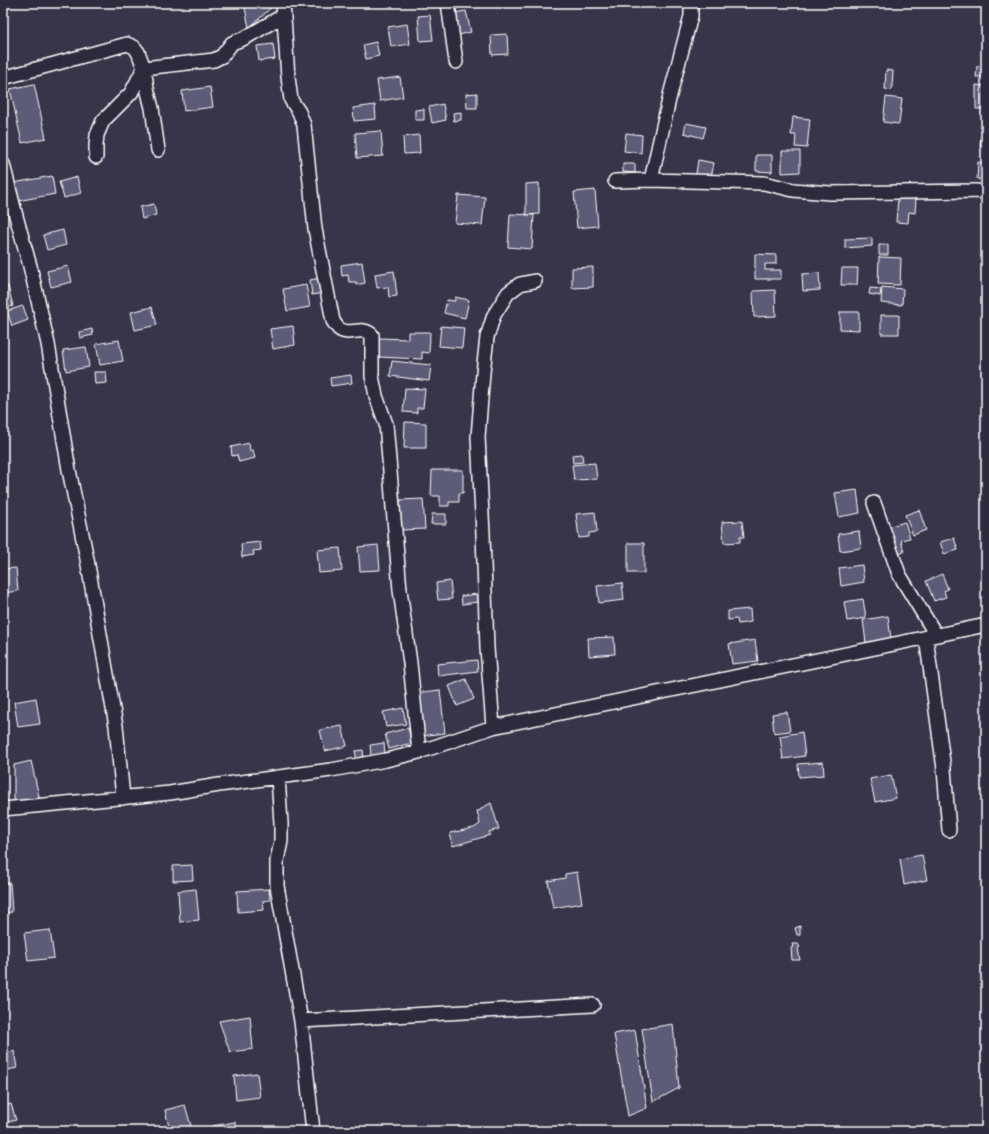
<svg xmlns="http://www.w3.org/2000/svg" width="989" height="1134" font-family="Sriracha,sans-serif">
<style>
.building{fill:#5b5c79;stroke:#fff}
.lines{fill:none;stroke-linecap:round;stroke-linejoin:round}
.minor-casing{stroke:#fff;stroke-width:16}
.minor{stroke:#2f2a3d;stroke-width:13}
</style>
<rect width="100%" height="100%" fill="#383449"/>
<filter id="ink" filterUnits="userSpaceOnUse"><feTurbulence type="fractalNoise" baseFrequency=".025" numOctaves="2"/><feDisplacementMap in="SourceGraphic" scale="8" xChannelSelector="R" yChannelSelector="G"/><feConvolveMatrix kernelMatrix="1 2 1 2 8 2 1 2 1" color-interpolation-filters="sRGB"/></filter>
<g filter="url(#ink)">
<!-- building -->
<path class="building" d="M244 3H274V5L249 28Z
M466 11 471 32 459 35 454 13Z
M430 15 433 40 420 41 418 16Z
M407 24 410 44 391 47 388 27Z
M507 34 508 54 492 55 491 35Z
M376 42 379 56 366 59 363 45Z
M273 44 275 59 259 61 257 46Z
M977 66 986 67V77H976Z
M886 70 893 71 892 90 885 89Z
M400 77 403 97 380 101 377 80Z
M34 84 46 138 22 143 10 89Z
M976 85 986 86V109H976Z
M210 87 213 107 184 111 182 91Z
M477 93V108H467L466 94Z
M886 97 902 99 899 124 883 122Z
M443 104 446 120 432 123 429 107Z
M375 105 376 119 354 121 353 108Z
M424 109V120H415V110Z
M461 112V120L454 121 453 113Z
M793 117 810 119 807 148 795 147 796 135H791Z
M686 123 706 127 703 138 684 133Z
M381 131 383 156 357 158 355 133Z
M626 133 642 135 641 153 624 151Z
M419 135 420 153 404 154 403 137Z
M981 135H986V147H980Z
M782 151H800V172L782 173Z
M756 155H772V172L756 171Z
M698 160 714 163 711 177 696 174Z
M978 162 986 163V180L977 179Z
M623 164H635V173L623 172Z
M52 176 55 194 17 201 13 183Z
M77 177 81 193 64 198 59 182Z
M539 183V214L526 215V184Z
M595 190 598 226 577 228 574 192Z
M458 195 485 197 482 225 455 223Z
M898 198 916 199 915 213 909 212 908 223 896 222Z
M154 204 156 215 142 219 140 207Z
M510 214 534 215 532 249 508 247Z
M63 230 66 245 47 250 43 235Z
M872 238V246L845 248V239Z
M879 245H888V255H879Z
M755 254 776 255V264H765V270H781V279H755Z
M879 257 901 258 900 285 878 284Z
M362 262 365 283 356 285V282H349L348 275 342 276 341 265Z
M68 266 72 282 51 287 47 271Z
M593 267V287L572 288V268Z
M842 268H858L857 285H841Z
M394 271 397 296 389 297 388 287 377 288 375 274Z
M819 273 820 290 803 291 802 274Z
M320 278 323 293 312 295 310 280Z
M306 285 310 307 287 311 283 289Z
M8 286 13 306 3 309V287Z
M882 287 903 289 902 305 881 303Z
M870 288 881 289 880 296 869 294Z
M775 290 776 316 754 317 753 291Z
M455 297 469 300 465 318 444 313 447 300 455 301Z
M23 306 28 320 12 326 7 311Z
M152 307 157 325 135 330 131 312Z
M840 312H859V330L840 329Z
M881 315H899V334H881Z
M293 326 295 345 273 349 270 329Z
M441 326 464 328 462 348 439 346Z
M92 329 93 335 80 338 79 332Z
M408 332H430L429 353 422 352V359L378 357 379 338 408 339Z
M119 340 123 361 100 365 96 344Z
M86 347 89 367 66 371 63 350Z
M392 361 431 365 429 381 390 376Z
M94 372H106L107 383 95 384Z
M351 375 352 383 331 386 330 378Z
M405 388 425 389 423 408H417V413L403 412Z
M405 422 426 423V448H404Z
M249 443 250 451 253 450 255 458 239 462 237 455 232 456 231 447Z
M582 454 583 462 573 463 572 455Z
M595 463 597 479 574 480 572 465Z
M432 470H463V493H459V502H449V506H440V496H431Z
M857 490 860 513 839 517 835 493Z
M423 499 425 529 401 530 400 500Z
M919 510 926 530 913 535 905 515Z
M595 512 597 532 589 533V537L579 538 576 514Z
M432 514H446V524H431Z
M742 521 744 537H740V542L724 543 722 522Z
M905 522 910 538 901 540 904 552 896 555 887 527Z
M859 531 861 548 840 551 838 534Z
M954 538 958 550 944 554 940 542Z
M260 542 261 550 253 551 254 555 242 557 241 544Z
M628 543H644V573H628Z
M378 545 380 570 360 571 358 547Z
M340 548 342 571 319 573 317 550Z
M862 565 864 582 841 586 839 568Z
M16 568 18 591 3 593V569Z
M942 574 948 589 944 591 946 597 934 601 926 581Z
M450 581 452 599 438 600 436 583Z
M622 583 624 600 599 603 597 586Z
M478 594V602L462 604 461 596Z
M863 599 866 618 847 621 844 602Z
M750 609 751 622 738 624 737 619 728 620V611Z
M888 616 891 639 866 643 863 620Z
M614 637 615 654 589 656 588 638Z
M755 640 758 661 732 664 729 644Z
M477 660 478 671 438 676 437 664Z
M466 679 474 699 457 706 449 686Z
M440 690 445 733 421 736 415 693Z
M36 698 40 724 18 727 14 702Z
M403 708 406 724 386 727 383 712Z
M787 712 790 731 774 733 772 714Z
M342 726 347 746 325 751 320 730Z
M408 728 412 743 389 749 385 734Z
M802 732 805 756 783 759 780 736Z
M384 743 385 754 371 756 370 745Z
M363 750 364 759 357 760 355 751Z
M31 761 40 801 14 804V765Z
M823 762 824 775 799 777 798 764Z
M891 775 896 798 875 802 870 779Z
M491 803 499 829 489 832 490 835 453 846 450 833 474 828 480 824 477 811 481 810 482 808Z
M922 855 927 880 904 885 900 859Z
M192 865 193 880 173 881V866Z
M577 872 582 903 553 908 548 881 565 878V874Z
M10 883 12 912 3 913V884Z
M196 889 199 920 180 922 178 891Z
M269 889 270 900 263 901 264 910 238 912 237 891Z
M800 926V935H797L795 928Z
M50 930 54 958 28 961 24 933Z
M792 944H798L800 947 798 948 800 960H792L791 948 793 947Z
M250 1016 253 1049 230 1052 219 1021Z
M673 1024 679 1088 653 1102 642 1029Z
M635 1030 647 1108 628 1116 614 1034Z
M14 1051 17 1068 3 1071V1054Z
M257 1073 260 1097 236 1100 234 1076Z
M11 1104 16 1120 4 1123 6 1131H3V1106Z
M185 1105 191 1126 170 1131 165 1110Z
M235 1122 236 1131H213L212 1126Z"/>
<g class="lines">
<defs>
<path id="minor" d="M283 3 288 77 291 100 299 112 304 125 315 229 333 321C335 324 337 327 339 329 348 337 362 325 372 335V376L376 396 386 424 400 590 410 663 419 752
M448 3 456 62
M690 3 691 5V16L670 95 651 180 764 183 793 190 830 193 975 191 986 192
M144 68 214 60 222 56 232 43 245 38 284 15
M3 78 127 44 134 47 138 52 144 68 147 88 152 108 158 150
M96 157V145L97 135 103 121 131 93 144 68
M3 164 16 216 30 266 48 344 69 470 87 559 116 726 123 798
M615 181 651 180
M874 503 899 574 936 635
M926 637 944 769 949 830
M493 727 487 648 483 534 478 437 483 373 487 337 494 315 508 293 520 284 535 281
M278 777 281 823V841L277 861V886L301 1021 313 1131
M3 809 170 793 219 785 331 770 386 760 419 752 493 727 986 625
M301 1021 593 1005"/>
</defs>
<!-- minor casing -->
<use href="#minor" class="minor-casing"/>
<!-- minor -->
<use href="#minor" class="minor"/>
</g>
</g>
<!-- margin -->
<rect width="989" height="1134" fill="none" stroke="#2f2a3d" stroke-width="16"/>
<rect x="8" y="8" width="973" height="1118" fill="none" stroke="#fff" stroke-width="1.5" filter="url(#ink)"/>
</svg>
